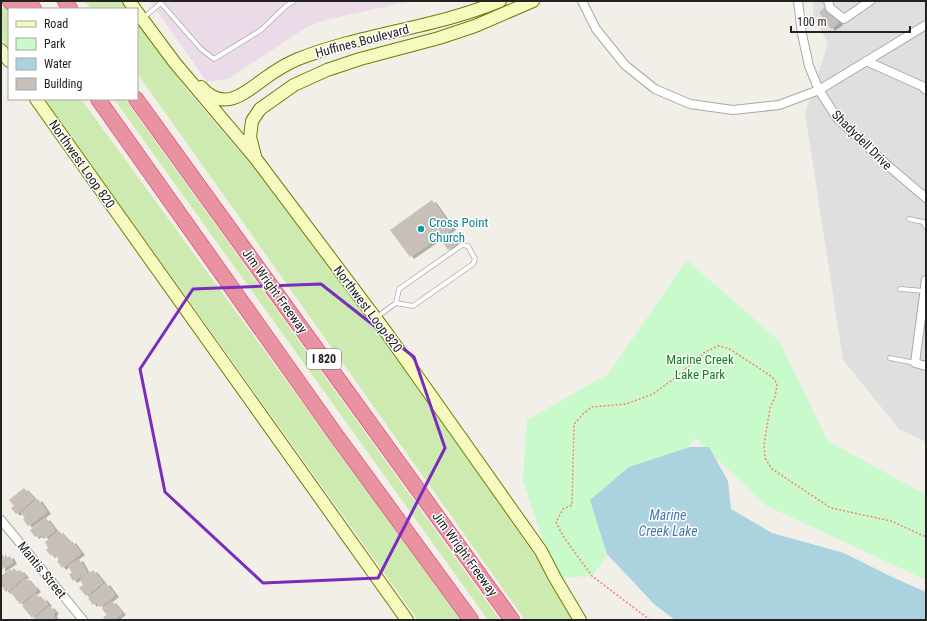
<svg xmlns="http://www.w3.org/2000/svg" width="927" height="621" font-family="'Roboto Condensed',sans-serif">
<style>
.residential{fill:#e0dfdf}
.industrial{fill:#ebdbe8}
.grass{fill:#cdebb0}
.park{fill:#c8facc}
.water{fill:#aad3df}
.building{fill:#c7bfb8;filter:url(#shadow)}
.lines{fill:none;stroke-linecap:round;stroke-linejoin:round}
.service-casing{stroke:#a9a9a9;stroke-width:5.5}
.minor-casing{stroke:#a9a9a9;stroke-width:10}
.secondary-casing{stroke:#707d05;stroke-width:14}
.motorway-casing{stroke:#dc2a67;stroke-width:16}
.path{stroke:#fa8072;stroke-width:1.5;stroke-dasharray:2 2;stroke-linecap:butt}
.service{stroke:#fff;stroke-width:4}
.minor{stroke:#fff;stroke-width:8}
.secondary{stroke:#f7fabf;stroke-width:12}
.motorway{stroke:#e892a2;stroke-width:15}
.marked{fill:none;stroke:#7b2cbf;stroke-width:3;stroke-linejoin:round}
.culture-dot{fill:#0f9aa8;stroke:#fff;stroke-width:1.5}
.labels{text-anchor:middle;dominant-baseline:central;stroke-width:3;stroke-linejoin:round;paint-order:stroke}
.shield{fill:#fff;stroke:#646464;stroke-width:1}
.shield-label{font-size:12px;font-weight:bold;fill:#222}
.street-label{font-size:13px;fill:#222;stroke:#fff}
.culture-label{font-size:13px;fill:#0d838f;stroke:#fff;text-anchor:start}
.park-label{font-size:13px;fill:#0c8416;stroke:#fff}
.water-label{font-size:14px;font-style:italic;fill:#4a7aab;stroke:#fff}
</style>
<defs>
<filter id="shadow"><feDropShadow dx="4" dy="2" stdDeviation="0" flood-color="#0004"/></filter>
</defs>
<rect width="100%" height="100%" fill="#f2efe9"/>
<!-- residential -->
<path class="residential" d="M813 1H926V442L899 429 843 360 805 113 828 44 813 15Z"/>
<!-- industrial -->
<path class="industrial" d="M150 1H412L329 19 307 27 228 79 207 82Z"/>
<!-- grass -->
<path class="grass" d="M1 1H3L9 9V49L1 38Z
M85 1H123L129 9H91Z
M137 20 187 90 285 204 376 328 533 550 574 620H525L137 73Z
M44 99H81L461 620H418Z
M114 99H125L500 620H488Z"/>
<!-- park -->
<path class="park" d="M687 260 779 341 828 441 926 495V580L767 506 695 438 592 576 555 578 523 480 527 420 608 374Z"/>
<!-- water -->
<path class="water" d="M690 447H709L728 481 731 509 772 533 844 553 894 578 926 592V620H675L655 605 607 554 590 500 629 467Z"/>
<!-- building -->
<path class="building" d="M827 6 839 23 831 29 819 12Z
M432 200 452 228 447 232 456 244 448 250 439 237 410 257 390 230Z
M24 488 34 499 16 514 11 508 14 506 9 500Z
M38 499 47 512 28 526 23 519 25 518 21 513Z
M46 518 55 530 45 538 42 535 40 537 38 535 35 537 30 530Z
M59 531 69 542 58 552 72 541 81 553 62 568 57 561 59 560 55 554V553L51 556 46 550 48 548 45 542Z
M1 552 5 559 10 556 13 562 1 570Z
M79 559 87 573 73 581 69 574 72 573 68 566Z
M14 568 17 572 20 570 25 576 6 592 1 585V576L10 569 11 571Z
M93 570 103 582 86 596 79 588 83 585 80 580Z
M26 578 32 585 31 587 33 585 37 590 20 604 10 592Z
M106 583 115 595 100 607 96 602 93 605 88 598Z
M36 594 41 600 43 598 48 604 32 618 22 606Z
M112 601 122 613 113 620H106L103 617 107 615 102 609Z
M50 606 55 612 53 614 55 620H33Z"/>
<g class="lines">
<defs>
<path id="service" d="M143 18 161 3 201 49 214 59 261 30 286 6 294 1
M909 219 923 222 926 227
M900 289 924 291
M377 317 396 303 399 289 462 245 468 246 475 259 473 264 413 306 396 303
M890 358 915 363"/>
<path id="minor" d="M582 1 596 29 625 65 655 89 690 104 733 110 779 105 819 90 926 25
M798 1 802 34 809 66 819 90 837 118 886 164 926 198
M828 1 830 8 844 19 870 1
M866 61 922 86 926 90
M926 280 915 363 926 366
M1 520 83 620"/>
<path id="secondary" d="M129 1 135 9
M137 12 175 63 256 159 386 332 541 551 555 578 580 620
M1 50 9 61
M201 87C224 113 244 93 264 79 275 71 286 64 298 59 364 33 435 28 500 1
M36 99 407 620
M255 156 250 137 252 121 260 109 294 85 327 70 360 59 439 38 475 26 533 1"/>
<path id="motorway" d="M10 1 18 9
M28 1 34 9
M65 1 70 9
M98 99 336 435 471 620
M136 99 512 620"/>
</defs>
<!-- service casing -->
<use href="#service" class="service-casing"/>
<!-- minor casing -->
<use href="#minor" class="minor-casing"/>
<!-- secondary casing -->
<use href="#secondary" class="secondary-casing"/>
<!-- motorway casing -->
<use href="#motorway" class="motorway-casing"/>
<!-- path -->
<path class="path" d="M650 620 592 576 563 536 556 522 563 509 572 505 574 424 583 414 592 407 626 404 653 394 675 378 705 352 718 346 728 348 768 374 774 379 777 384 775 397 770 408 764 445 765 458 772 469 831 508 891 521 926 537"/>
<!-- service -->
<use href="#service" class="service"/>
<!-- minor -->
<use href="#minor" class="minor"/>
<!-- secondary -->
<use href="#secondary" class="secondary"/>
<!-- motorway -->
<use href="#motorway" class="motorway"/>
</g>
<!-- marked area -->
<path class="marked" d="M321 284 414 357 445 448 378 578 263 583 165 492 140 369 193 289Z"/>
<!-- markers -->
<circle class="culture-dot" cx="421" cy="229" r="4"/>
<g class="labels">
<!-- shield labels -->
<rect class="shield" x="307" y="349" width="34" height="20" rx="3"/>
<g class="shield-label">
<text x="324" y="359">I 820</text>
</g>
<!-- street labels -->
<g class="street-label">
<text transform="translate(362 41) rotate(-15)">Huffines Boulevard</text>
<text transform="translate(862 140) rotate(45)">Shadydell Drive</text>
<text transform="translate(82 164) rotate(55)">Northwest Loop 820</text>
<text transform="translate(275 291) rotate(54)">Jim Wright Freeway</text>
<text transform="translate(368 309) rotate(53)">Northwest Loop 820</text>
<text transform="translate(465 554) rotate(54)">Jim Wright Freeway</text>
<text transform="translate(42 570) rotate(51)">Mantis Street</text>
</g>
<!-- culture labels -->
<g class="culture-label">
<text x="429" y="222">Cross Point<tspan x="429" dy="15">Church</tspan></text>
</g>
<!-- park labels -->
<g class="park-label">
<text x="700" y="359">Marine Creek<tspan x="700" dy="15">Lake Park</tspan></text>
</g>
<!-- water labels -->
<g class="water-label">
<text x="668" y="515">Marine<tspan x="668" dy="16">Creek Lake</tspan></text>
</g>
</g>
<!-- border -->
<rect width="927" height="621" fill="none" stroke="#222222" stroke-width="4"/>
<!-- legend -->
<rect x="8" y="8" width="130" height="92" fill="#ffffff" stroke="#a7a7a7"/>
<rect x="16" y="21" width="20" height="6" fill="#f7fabf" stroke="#a7a7a7"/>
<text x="44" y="28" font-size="12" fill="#222222">Road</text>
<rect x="16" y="38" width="20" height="12" fill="#c8facc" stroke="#a7a7a7"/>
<text x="44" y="48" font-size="12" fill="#222222">Park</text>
<rect x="16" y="58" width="20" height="12" fill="#aad3df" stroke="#a7a7a7"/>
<text x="44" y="68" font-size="12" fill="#222222">Water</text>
<rect x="16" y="78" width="20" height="12" fill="#c7bfb8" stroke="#a7a7a7"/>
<text x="44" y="88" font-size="12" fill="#222222">Building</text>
<!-- scale -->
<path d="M791 26v6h119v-6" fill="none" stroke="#222222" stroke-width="2"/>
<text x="797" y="26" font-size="12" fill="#222222" stroke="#ffffff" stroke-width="3" paint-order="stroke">100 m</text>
</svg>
